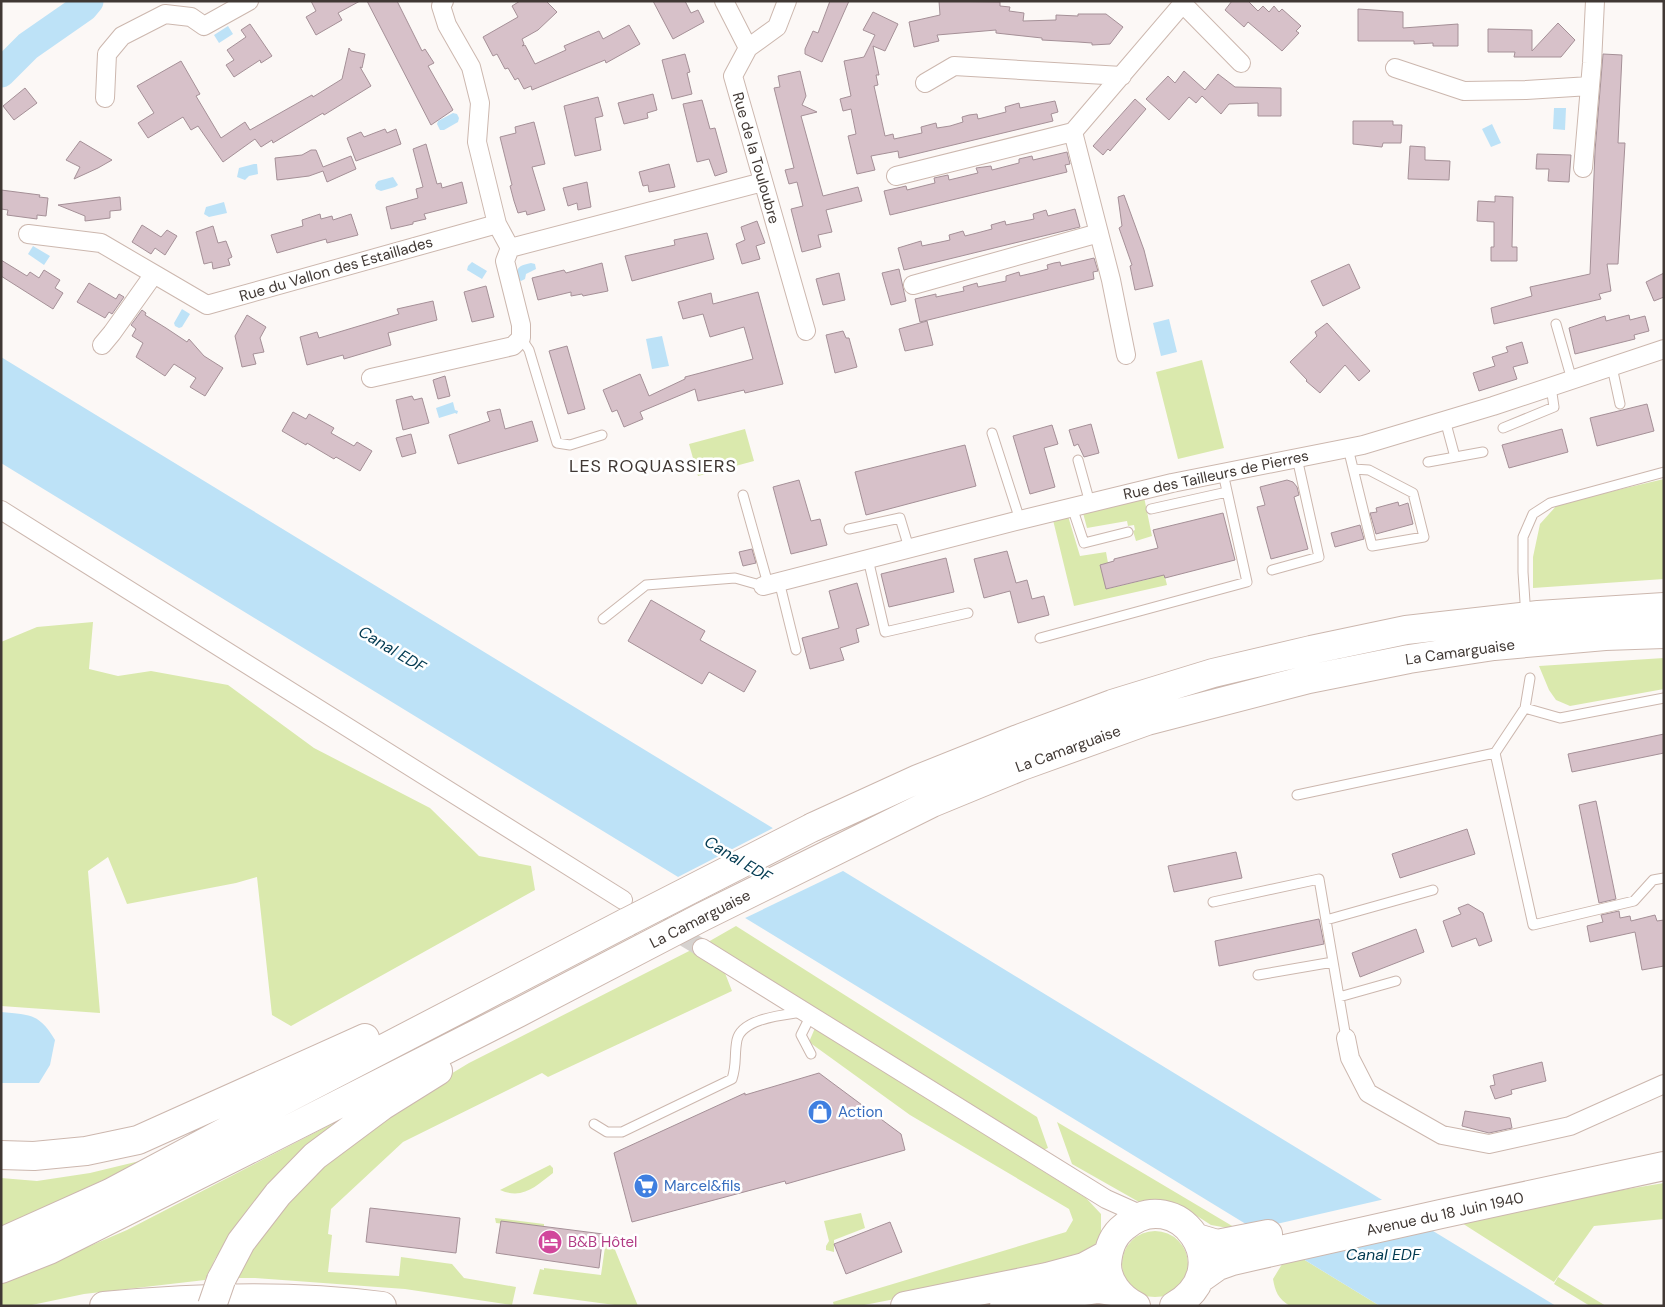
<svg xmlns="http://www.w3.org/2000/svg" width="1665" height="1307" font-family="'DM Sans',sans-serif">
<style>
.green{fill:#dae9ad}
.water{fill:#bde2f7}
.pier{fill:#fcf8f6}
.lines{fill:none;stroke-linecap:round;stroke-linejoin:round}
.river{stroke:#bde2f7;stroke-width:29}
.building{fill:#d7c1c9;stroke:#a59097}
.minor-tunnel{stroke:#d6d2cf;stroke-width:18;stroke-dasharray:18 9;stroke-linecap:butt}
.service-casing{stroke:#ccb7ae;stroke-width:11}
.minor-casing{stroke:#ccb7ae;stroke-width:20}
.primary-casing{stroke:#ccb7ae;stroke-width:30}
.motorway-casing{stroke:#ccb7ae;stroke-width:30}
.service{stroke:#fff;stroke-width:9}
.minor{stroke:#fff;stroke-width:18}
.primary{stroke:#fff;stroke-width:28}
.motorway{stroke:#fff;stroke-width:28}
.motorway-bridge-casing{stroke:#ccb7ae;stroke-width:30;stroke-linecap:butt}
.motorway-bridge{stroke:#fff;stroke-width:28}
.labels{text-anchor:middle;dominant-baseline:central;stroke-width:5;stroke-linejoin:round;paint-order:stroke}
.street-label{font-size:15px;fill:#403834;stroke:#fff}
.shop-label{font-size:15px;fill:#366cbe;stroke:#fff;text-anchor:start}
.hotel-label{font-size:15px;fill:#b23c85;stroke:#fff;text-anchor:start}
.water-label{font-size:16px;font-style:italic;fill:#013950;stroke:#fff}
.quarter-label{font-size:18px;letter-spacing:1px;fill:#403834;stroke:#fff}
</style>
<rect width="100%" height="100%" fill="#fcf8f6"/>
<!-- green -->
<path class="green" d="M1202 360 1224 448 1178 459 1156 372Z
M745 429 754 461 698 476 689 444Z
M1664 479V579L1533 588V557L1540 524 1558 504Z
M1144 497 1152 536 1136 541 1133 531 1135 530 1134 525 1128 526 1127 521 1087 528 1083 513Z
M1068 516 1080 556 1106 552 1108 563 1100 565 1107 589 1149 579 1162 565 1167 585 1074 606 1053 520Z
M93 622 89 669 118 676 151 671 228 685 314 748 430 808 479 856 531 866 535 890 291 1026 272 1015 257 877 236 883 127 904 108 857 88 871 100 1013 1 1006V642L37 627Z
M1664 658V689L1570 706 1556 700 1549 690 1539 666Z
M736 926 1037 1117 1048 1148 1043 1150 708 942Z
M697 947 721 963 732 991 548 1077 542 1073 403 1142 331 1209 328 1234 332 1235 328 1272 399 1276 401 1257 452 1264 464 1278 516 1287 512 1305 405 1289 255 1278H229L311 1169 406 1101 469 1063Z
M815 1028 1086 1198 1101 1214V1235L1090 1253 1008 1277 859 1306H834L833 1302 1066 1232 1073 1220 1069 1209 910 1115 809 1042Z
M353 1113 243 1219 215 1259 205 1280 84 1294 27 1306H1V1284L127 1230Z
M1057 1122 1239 1230 1211 1225 1180 1205 1158 1199 1139 1202 1072 1164Z
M148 1159 1 1228V1178L37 1181 90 1173Z
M550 1165 553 1168V1173C536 1186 523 1200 500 1190Z
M1664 1183V1219L1594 1226 1554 1282 1454 1218Z
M861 1213 865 1228 834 1240V1252L826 1250V1246L829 1241 824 1221Z
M495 1218 544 1224V1228L496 1223Z
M1122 1264a33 33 0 1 1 66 0a33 33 0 1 1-66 0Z
M606 1240H611L638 1306H622L533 1294 540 1269 544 1270V1268L601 1275Z
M1290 1251 1380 1306H1290C1278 1299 1275 1291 1273 1279Z
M1558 1277 1606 1306H1590L1554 1284Z"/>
<!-- water -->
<path class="water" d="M228 26 233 34 219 43 214 35Z
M1554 108H1566L1565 130 1553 129Z
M453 113 457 114 459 118 458 122 444 130H440L437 124 438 121Z
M1492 124 1501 143 1491 147 1482 129Z
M254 164H257L258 174 249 176 245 180 237 177 239 168Z
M393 177 398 185 395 187 381 191 376 189 375 185 378 181Z
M224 202 227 213 209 217 204 214 206 207Z
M33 246 50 256 44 265 28 254Z
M472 262 487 271 482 279 467 270 468 266Z
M531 263 535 264 536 269 526 274 525 279 521 281 517 278C515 267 521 265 531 263Z
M182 309 190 314 182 327 179 328 175 326 174 323Z
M1169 319 1177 352 1161 356 1153 323Z
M662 336 669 366 652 369 646 339Z
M1 357 1556 1306H1380L1 463Z
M453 402 455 410 458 411 457 414 455 413 439 418 436 408Z
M1 1012C30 1015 39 1013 55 1040L50 1065 39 1083H1Z"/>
<!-- pier -->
<path class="pier" d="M775 827 845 870 743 919 676 878Z
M1385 1199 1425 1223 1288 1252 1251 1230Z"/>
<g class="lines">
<!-- river -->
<path class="river" d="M1 73 28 46 84 7 89 1"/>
</g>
<!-- building -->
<path class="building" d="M311 1H360L338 13 342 20 316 35 306 17 316 11Z
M367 1H397L422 51 425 49 434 63 428 66 453 110 431 125Z
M520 1H546L557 12 538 30 522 39 524 44 522 46 525 45 535 64 566 50 564 46 599 31 603 39 629 25 640 44 606 63 605 60 532 90 531 86 524 89 518 78 515 80 508 68 505 69 497 54 493 56 483 37 518 17 512 6Z
M653 1H685L691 13 698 10 704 22 673 39Z
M830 1H849L822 62 805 54V49L813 31 818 33Z
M939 1 1000 2V6L1010 7 1009 11 1024 13 1023 21 1056 20V15L1078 16V14H1106L1123 27 1110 44 1092 45V43L1078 42 1042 40V38L996 33V30L937 35 939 41 914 47 909 22 940 15Z
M1232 1H1248L1258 11 1263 6 1269 12 1274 6 1279 12 1282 9 1301 26 1296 31 1299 33 1282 51 1248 22 1244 27 1225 10Z
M1358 9 1403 12V28L1458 24V46H1433V43L1414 44V41H1358Z
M873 12 898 24 885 51 873 46 879 75H876L878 85 874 86 885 136 893 134 894 139 922 133 921 127 936 123 937 128 950 126 963 122 962 117 969 115 977 114 978 119 1006 112 1005 107 1019 103 1020 108 1055 101 1058 112 1051 114 1053 121 899 158 898 151 871 156 875 170 857 174 848 136 856 134 851 109 843 111 840 99 851 96 844 61 864 57 875 35 863 30Z
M1558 23 1575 40 1561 57H1514L1515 52H1488V29L1532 30V51Z
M250 24 272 56 261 63 260 60 234 77 226 65 234 60 227 50 246 37 241 30Z
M349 48 351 51 365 54 362 68 360 67 371 86 324 115 323 113 273 143 272 140 261 147 255 139 223 162 198 126 191 130 183 117 148 138 138 123 154 113 137 86 181 61 200 94 196 96 221 138 245 122 250 130 312 95 313 97 342 79Z
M685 54 690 72 687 73 692 94 672 99 662 60Z
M1603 54 1622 55 1618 143H1625L1618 264H1607L1611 291 1599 294 1601 299 1494 324 1491 308 1532 296 1530 287 1590 274 1595 151Z
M800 71 806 96 802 105 817 112 801 116 823 196 858 187 862 201 826 210 832 232 818 235 821 247 802 252 791 209 803 206 797 182 789 184 785 170 794 168 774 88 780 87 778 76Z
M1184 71 1205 90 1218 74 1235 87 1281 88V116H1258V103L1229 104 1221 114 1202 96 1196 103 1189 97 1169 120 1146 99 1168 76 1175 83Z
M25 88 37 103 14 120 3 106Z
M653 94 657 110 647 113 648 118 624 124 618 103Z
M598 97 603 116 595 118 601 150 575 156 564 106Z
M1135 99 1146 109 1110 151 1108 149 1103 155 1093 146Z
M702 100 710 129 715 128 727 172 715 176 709 159 697 162 683 104Z
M1353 121H1393V125H1402L1401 143H1383L1382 147 1353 144Z
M534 122 545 164 532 167 545 210 527 215 526 211 518 213 514 201 510 186 512 185 500 137 516 133 515 127Z
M385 129 387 133 396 129 401 144 356 161 347 138 361 132 364 137Z
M80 141 112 160 98 168 74 179 80 167 66 160Z
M426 144 437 184 441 183 442 188 462 182 467 203 424 214 426 219 413 222V224L391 229 386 207 418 198 416 189 423 187 413 149Z
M1410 146 1425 147V160L1450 161 1449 180 1408 179Z
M311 150H316L323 167 351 156 356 169 327 182 323 171 309 176 277 180 275 158 302 155Z
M1067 152 1070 164 1065 165 1067 172 890 215 884 191 906 186 907 190 935 183 934 178 948 175 949 180 978 173 976 168 991 166 992 170 1019 163V159L1032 156 1033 160Z
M1537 154 1571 155 1569 182 1548 181 1549 169H1536Z
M669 164 675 187 649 192 648 185 643 186 639 172Z
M587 182 591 207 578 210 577 203 568 206 563 188Z
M1 190 40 195 39 197 48 198 46 216 37 215V219L7 215 8 210 1 209Z
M1124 195 1144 250 1153 286 1135 290 1130 266 1132 265 1119 228 1122 226 1118 197Z
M1495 196 1513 197 1512 247H1517V261H1491V247H1494V222L1477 221 1478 201 1495 202Z
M120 197 121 210 110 211V218L85 221V216L58 205Z
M1075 209 1080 227 904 270 898 248 921 241 922 246 950 240 949 235 963 231 965 236 977 233 992 229 991 225 1005 221 1006 225 1034 219 1033 214 1046 210 1048 216Z
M320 214 321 219 332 216 333 220 351 214 358 235 327 243 326 239 277 253 271 235 303 226 302 220Z
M757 221 765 243 756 246 760 259 742 264 736 244 745 240 741 227Z
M142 225 161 237 167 230 177 236 165 255 155 248 151 254 132 242Z
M213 226 218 243 226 241 232 257 228 259 230 265 213 269 212 262 204 264 196 232Z
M707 233 714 259 632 281 625 256 675 245 674 240Z
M1094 258 1098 271 1093 272 1094 279 920 322 915 299 936 294V297L964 291 963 287 977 283 978 287 1006 281V276L1019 272 1020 276 1033 273 1048 269 1047 265 1054 263 1060 262 1061 266Z
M1 260 27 276 30 272 39 278 44 270 60 280 55 288 63 293 53 309 1 276Z
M602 263 608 291 583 296 582 294 571 296V292L538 300 532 278 564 270 566 273Z
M1349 264 1360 288 1323 306 1311 281Z
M899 269 906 301 891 305 882 273Z
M839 273 845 300 823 305 816 279Z
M1664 273V297L1654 301 1646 282Z
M89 283 116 299 119 294 124 297 112 314 109 312 105 318 77 302Z
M486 286 494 317 472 322 464 292Z
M758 292 783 384 745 393 744 390 698 401 695 389 640 412 643 419 624 427 617 410 612 412 603 390 640 374 649 396 685 379V377L753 359 744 327 710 337 703 314 683 319 678 302 711 293 713 304Z
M433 301 437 320 388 333 391 345 344 359 343 355 307 365 300 337 317 332 319 338 399 314 397 309Z
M142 310 146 313 145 315 166 328 187 342 189 339 204 356 223 368 205 396 190 387 196 378 174 364 165 376 136 357 143 343 132 336 136 329 131 325Z
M247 315 266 327 260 338 264 352 253 354 256 364 242 367 235 336Z
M1629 315 1630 320 1645 316 1649 331 1634 335 1635 339 1575 354 1569 328 1605 316 1606 321Z
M927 321 933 345 905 351 899 329Z
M1327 323 1370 371 1359 381 1345 365 1320 393 1306 381 1307 380 1290 362 1317 336 1315 332Z
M843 331 846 338H849L857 367 835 373 826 335Z
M1522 342 1528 363 1513 367 1517 379 1479 391 1473 373 1495 366 1492 357 1508 352 1506 347Z
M567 346 585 409 568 414 549 351Z
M445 376 450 396 438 399 433 380Z
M412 396 414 400 422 398 429 423 403 430 396 400Z
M1647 404 1654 431 1597 446 1590 418Z
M500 409 505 429 532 421 538 441 458 464 449 435 490 421 487 412Z
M293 412 306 419 309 414 334 428 331 433 354 446 357 442 372 451 360 471 336 457 334 459 307 443 306 445 282 431Z
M1091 424 1099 453 1084 457 1078 444 1074 446 1069 430Z
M1052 425 1058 444 1044 448 1055 487 1030 494 1013 436Z
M1562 429 1568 452 1509 468 1502 445Z
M411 434 416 453 402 457 396 438Z
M965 445 976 486 866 515 855 472Z
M799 480 811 521 820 519 827 545 791 554 773 487Z
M1287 480 1293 482 1297 487 1299 495 1294 497 1308 549 1271 559 1257 507 1265 505 1260 487Z
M1398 502 1399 506 1408 503 1413 524 1376 534 1370 513 1377 512 1376 508Z
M1223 513 1235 560 1165 578 1164 575 1106 589 1100 565 1114 561V559L1158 548 1153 530Z
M1360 525 1364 539 1335 547 1331 533Z
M752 549 756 563 743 566 739 552Z
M1007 551 1016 583 1027 580 1032 599 1044 596 1049 615 1018 623 1010 591 984 598 974 559Z
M946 558 954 592 889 607 881 574Z
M857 583 869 625 856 629 859 642 840 648 844 660 810 669 802 638 839 628 829 591Z
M651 600 705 631 700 640 756 671 744 692 709 672 702 684 628 641Z
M1664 734V753L1572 772 1568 754Z
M1596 801 1616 899 1599 903 1579 805Z
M1467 829 1475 854 1400 878 1392 854Z
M1236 852 1242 878 1174 892 1168 866Z
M1468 904 1483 913 1492 941 1479 946 1476 938 1452 947 1443 921 1461 914 1458 908Z
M1619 911 1620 918 1630 916 1631 921 1655 915 1657 921 1664 920V966L1642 970 1635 932 1590 942 1587 926 1603 922 1601 915Z
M1319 919 1324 944 1219 966 1215 941Z
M1416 929 1424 952 1360 977 1352 953Z
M1542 1062 1546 1081 1511 1090 1512 1094 1495 1099 1490 1086 1495 1085 1493 1075Z
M819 1073 901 1134 905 1150 786 1184 785 1181 632 1222 614 1153 745 1093V1095Z
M1465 1111 1510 1118 1512 1128 1489 1133 1462 1126Z
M370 1208 460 1218 456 1253 366 1242Z
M501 1221 603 1234 599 1268 496 1253Z
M890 1222 902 1252 846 1274 834 1244Z"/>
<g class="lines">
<!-- minor-tunnel -->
<path class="minor-tunnel" d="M638 910 702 948"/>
<defs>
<path id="service" d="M1556 324 1572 380
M521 338 529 350 557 443 570 445 602 435
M1612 367 1620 404
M1445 420 1455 457
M1503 428 1554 407 1551 387
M992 433 1020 520
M1348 448 1372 546 1424 537 1413 493 1369 470 1353 469
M1078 460 1090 503
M1428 462 1483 452
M743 495 768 584
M1072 507 1084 543 1128 532
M1151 509 1227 492
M849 529 900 518 909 548
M868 559 885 632 968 613
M1272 570 1319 557 1297 458
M779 581 796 650
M1525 602 1523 572V537L1533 514 1550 503 1664 472
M603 619 646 585 735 578 763 586
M1040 638 1247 582 1223 473
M1664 698 1560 718 1525 708 1495 753 1533 925 1634 901 1653 880 1664 878
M1525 708 1530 678
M1297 795 1495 753
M1213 902 1319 879 1346 1038
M1326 920 1433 890
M1258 975 1333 962
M1339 997 1396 981
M810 1017 801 1035 811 1054
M594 1124 607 1132H622L732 1079C737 1064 734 1055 737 1040 742 1018 784 1015 803 1012"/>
<path id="minor" d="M444 1 441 6 447 25 471 67 480 103 477 142 497 224
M724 1 748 48
M787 1 777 27 748 48 733 76 806 331
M1183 4 1241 63
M1395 68 1464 91 1526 90 1590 86
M925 83 954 66 1122 76
M105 98 107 54 122 36 165 14 191 17 204 26 249 1
M1583 168 1592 63 1595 1
M896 176 1073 132
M28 234 101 243 154 274
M913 285 1099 233
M102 345 112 333 154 274 207 305 497 224 510 248 763 182
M1126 355 1111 280 1073 132 1185 1
M371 378 513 346 521 338V325L505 261 510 248
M1 510 623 900
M763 586 1020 520 1172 483 1363 445 1493 406 1664 349
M702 948 1106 1199 1144 1216
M1346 1038 1350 1058 1368 1093 1442 1135 1489 1144 1570 1126 1664 1084"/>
<path id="primary" d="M1197 1238 1217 1244 1268 1234
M1201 1278 1218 1266 1232 1261 1441 1214 1664 1166
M104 1306C195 1297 290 1294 382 1306
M905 1306 1047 1277 1084 1267 1108 1254
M1004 1306 1057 1295 1098 1289 1118 1292
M1136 1306C1120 1298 1107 1282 1107 1264 1108 1249 1112 1236 1124 1227 1176 1181 1241 1268 1174 1306"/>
<path id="motorway" d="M813 827 918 779 1018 739 1112 704 1213 673 1311 650 1406 630 1538 615 1664 607
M1 1155 34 1156 86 1151 138 1140 365 1038
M1 1242 110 1193 277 1104 627 922
M1 1269 49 1250 244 1152 518 1013 702 917 932 803 1022 766 1147 721 1309 679 1409 659 1494 646 1605 636 1664 634
M221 1280 241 1242 278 1194 315 1156 382 1106 438 1071"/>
</defs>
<!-- service casing -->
<use href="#service" class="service-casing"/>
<!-- minor casing -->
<use href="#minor" class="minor-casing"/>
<!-- primary casing -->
<use href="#primary" class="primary-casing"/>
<!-- motorway casing -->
<use href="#motorway" class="motorway-casing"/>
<!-- service -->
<use href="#service" class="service"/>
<!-- minor -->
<use href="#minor" class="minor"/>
<!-- primary -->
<use href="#primary" class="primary"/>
<!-- motorway -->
<use href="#motorway" class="motorway"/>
<defs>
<path id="motorway-bridge" d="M627 922 813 827
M212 1306 221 1280"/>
</defs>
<!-- motorway-bridge casing -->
<use href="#motorway-bridge" class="motorway-bridge-casing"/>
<!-- motorway-bridge -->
<use href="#motorway-bridge" class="motorway-bridge"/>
</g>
<!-- icons -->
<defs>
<symbol id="shop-disc" viewBox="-11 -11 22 22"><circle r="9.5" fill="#3f7fe0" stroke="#fff"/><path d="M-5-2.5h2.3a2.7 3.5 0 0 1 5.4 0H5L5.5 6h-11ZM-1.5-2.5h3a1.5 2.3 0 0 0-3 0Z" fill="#fff"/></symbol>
<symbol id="supermarket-disc" viewBox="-11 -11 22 22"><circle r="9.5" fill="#3f7fe0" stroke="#fff"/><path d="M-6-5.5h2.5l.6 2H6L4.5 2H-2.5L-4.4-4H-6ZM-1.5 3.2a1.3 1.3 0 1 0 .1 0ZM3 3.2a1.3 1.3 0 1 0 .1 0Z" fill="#fff"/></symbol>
<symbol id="hotel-disc" viewBox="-11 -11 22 22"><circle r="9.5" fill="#d1479c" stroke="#fff"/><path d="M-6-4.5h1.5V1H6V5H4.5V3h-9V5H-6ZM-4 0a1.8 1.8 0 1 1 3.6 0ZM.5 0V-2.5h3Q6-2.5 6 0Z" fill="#fff"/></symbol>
</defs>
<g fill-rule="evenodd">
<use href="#shop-disc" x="806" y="1098" width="28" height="28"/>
<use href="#supermarket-disc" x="632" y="1172" width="28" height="28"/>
<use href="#hotel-disc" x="536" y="1228" width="28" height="28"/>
</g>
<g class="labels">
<!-- street labels -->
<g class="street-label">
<text transform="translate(756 158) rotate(74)">Rue de la Touloubre</text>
<text transform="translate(336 269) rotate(-16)">Rue du Vallon des Estaillades</text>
<text transform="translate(1216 475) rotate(-12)">Rue des Tailleurs de Pierres</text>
<text transform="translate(1460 652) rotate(-8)">La Camarguaise</text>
<text transform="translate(1068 749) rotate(-20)">La Camarguaise</text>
<text transform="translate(700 919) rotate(-27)">La Camarguaise</text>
<text transform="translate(1445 1214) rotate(-12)">Avenue du 18 Juin 1940</text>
</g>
<!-- shop labels -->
<g class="shop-label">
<text x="838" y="1112">Action</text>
<text x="664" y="1186">Marcel&amp;fils</text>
</g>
<!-- hotel labels -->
<g class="hotel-label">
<text x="568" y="1242">B&amp;B Hôtel</text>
</g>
<!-- water labels -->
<g class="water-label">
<text transform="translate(392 649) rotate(31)">Canal EDF</text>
<text transform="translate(738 859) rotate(31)">Canal EDF</text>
<text x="1383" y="1254">Canal EDF</text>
</g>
<!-- quarter labels -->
<g class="quarter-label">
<text x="653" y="466">LES ROQUASSIERS</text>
</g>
</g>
<!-- border -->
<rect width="1665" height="1307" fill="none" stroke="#403834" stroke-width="5"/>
</svg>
